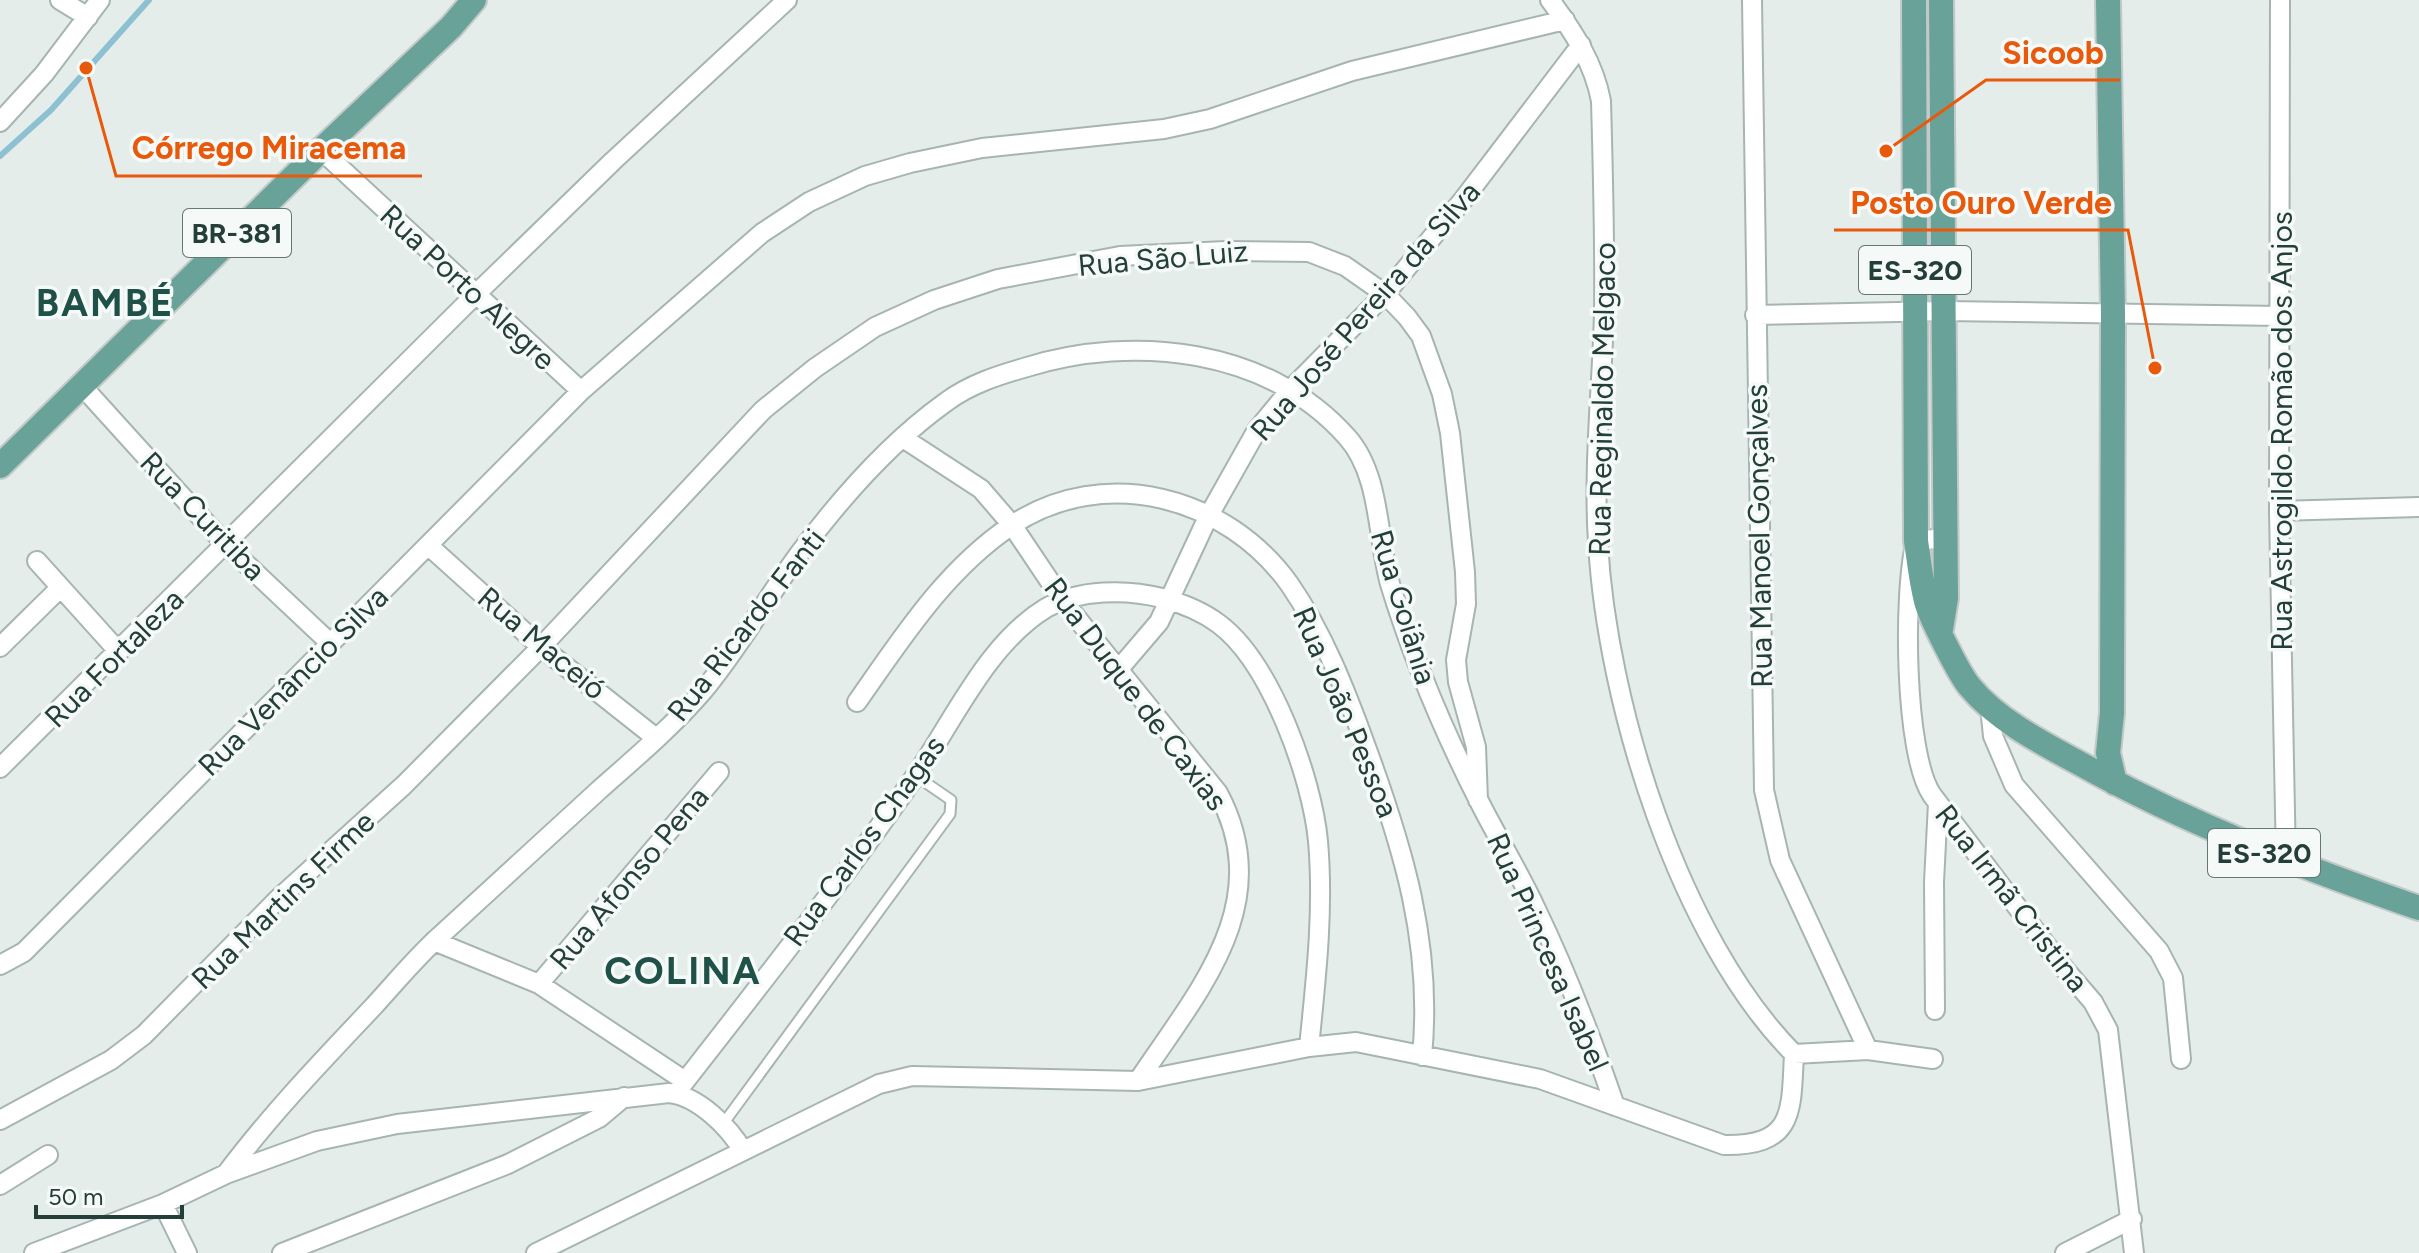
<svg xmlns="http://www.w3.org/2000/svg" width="2419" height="1253" font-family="Figtree,sans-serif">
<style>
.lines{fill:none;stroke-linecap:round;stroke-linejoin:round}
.stream{stroke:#8dc1d1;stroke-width:6}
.service-casing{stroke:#a7b5b2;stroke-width:13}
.minor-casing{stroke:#a7b5b2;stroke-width:22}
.primary-casing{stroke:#c2c9c8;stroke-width:28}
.service{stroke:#fff;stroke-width:9}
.minor{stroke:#fff;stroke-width:18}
.primary{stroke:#69a298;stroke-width:24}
.labels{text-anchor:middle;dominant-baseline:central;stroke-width:7;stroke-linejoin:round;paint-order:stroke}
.shield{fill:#f5faf8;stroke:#637773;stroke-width:2}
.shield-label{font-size:28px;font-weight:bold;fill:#243f3a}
.street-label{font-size:30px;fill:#243f3a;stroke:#f5faf8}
.district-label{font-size:38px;font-weight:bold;letter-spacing:2px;fill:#205149;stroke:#f5faf8}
.leader{fill:none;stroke:#e8590c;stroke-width:3}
.callout-dot{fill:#e8590c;stroke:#f5faf8;stroke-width:3}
.callout-label{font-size:32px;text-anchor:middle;font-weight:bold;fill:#e8590c;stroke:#f5faf8;stroke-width:7;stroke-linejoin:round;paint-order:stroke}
</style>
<rect width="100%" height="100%" fill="#e4edea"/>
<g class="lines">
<!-- stream -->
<path class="stream" d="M0 156 51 110 149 0"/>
<defs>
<path id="service" d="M723 1124 950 814 951 800 916 776"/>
<path id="minor" d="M60 0 88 17
M1550 0C1573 31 1594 63 1601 101 1603 172 1605 242 1604 313 1602 389 1593 466 1598 543 1607 704 1679 938 1794 1054
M1752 0 1764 790 1780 860 1868 1050
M2280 0 2279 511 2286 862
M0 122 44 74 100 0
M321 150 581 391
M1755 315 1945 311 2281 316
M82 386 226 545 329 642
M903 438 981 489 1012 525 1063 601 1218 793C1278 904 1197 992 1138 1081
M2279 511 2419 507
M1944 538 1916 541C1903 590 1904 754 1932 795L2062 966 2093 1002 2108 1030 2134 1253
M429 546 541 647 656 738
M37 561 119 652
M0 647 59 589
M1118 670 1159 622 1208 517 1257 430 1290 390 1385 294 1463 200 1581 45
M857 702C902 638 945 570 1012 525 1104 464 1227 496 1290 585 1323 633 1345 689 1365 744 1403 847 1433 945 1422 1056
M1990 707 1993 736 2014 785 2159 951 2173 978 2181 1059
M0 768 475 295 613 161 787 0
M434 941 539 984 685 1081
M0 965 24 952 581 391 762 233 809 202 865 176 910 163 982 148 1164 129 1210 119 1352 71 1565 20
M539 984 719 772
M1935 1010 1934 882 1938 803
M1794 1054 1868 1050 1933 1059
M675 1094C757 989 840 884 916 775 954 720 987 644 1046 608 1079 589 1127 589 1162 598 1181 603 1203 612 1219 624 1271 663 1312 778 1318 841 1324 910 1316 979 1309 1047
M0 1120 111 1060 144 1035 277 900 404 785 541 647 763 410 815 368 875 327 934 300 998 279 1120 256 1226 251 1309 252 1345 266 1385 294 1407 317 1421 336 1442 394 1450 433 1465 572 1466 604 1456 660 1458 682 1476 747 1478 800
M226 1174C271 1114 322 1061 373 1007 396 982 417 956 442 934 494 886 546 839 598 791 634 759 672 727 703 691 739 648 766 599 799 554 840 499 890 442 946 402 970 384 999 375 1027 367 1134 334 1268 348 1347 437 1381 475 1377 538 1390 584 1413 659 1444 732 1479 801 1497 837 1519 872 1536 909 1567 973 1592 1039 1615 1106
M0 1185 48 1155
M163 1204 187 1253
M34 1253 163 1204 226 1174 317 1141 397 1124 669 1093C698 1096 729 1127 743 1151
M282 1253 508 1164 599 1118 624 1097
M536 1253 879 1084 912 1076 1138 1081 1309 1047 1356 1042 1540 1079 1724 1145C1795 1146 1791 1112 1794 1054
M2065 1253 2132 1219"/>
<path id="primary" d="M1914 0 1916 541C1919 561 1921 581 1926 601 1929 614 1960 676 1970 687 1997 720 2042 743 2079 763 2188 824 2302 867 2419 908
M1941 0 1946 598 1941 629
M2108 0 2113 313 2112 713 2108 753 2115 783
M0 466 321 150 451 27 474 0"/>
</defs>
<!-- service casing -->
<use href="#service" class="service-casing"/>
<!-- minor casing -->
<use href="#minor" class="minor-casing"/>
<!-- primary casing -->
<use href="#primary" class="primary-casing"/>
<!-- service -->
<use href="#service" class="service"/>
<!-- minor -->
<use href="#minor" class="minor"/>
<!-- primary -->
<use href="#primary" class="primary"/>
</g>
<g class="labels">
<!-- shield labels -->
<g class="shield">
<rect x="183" y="209" width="108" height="48" rx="6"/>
<rect x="1859" y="246" width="112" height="48" rx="6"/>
<rect x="2208" y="829" width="112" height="48" rx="6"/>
</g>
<g class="shield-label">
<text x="237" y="233">BR-381</text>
<text x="1915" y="270">ES-320</text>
<text x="2264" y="853">ES-320</text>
</g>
<!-- street labels -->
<g class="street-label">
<text transform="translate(1163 258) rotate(-5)">Rua São Luiz</text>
<text transform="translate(468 287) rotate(43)">Rua Porto Alegre</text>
<text transform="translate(1365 311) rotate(-49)">Rua José Pereira da Silva</text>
<text transform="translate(1602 399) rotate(-89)">Rua Reginaldo Melgaco</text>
<text transform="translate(2281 431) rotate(-90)">Rua Astrogildo Romão dos Anjos</text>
<text transform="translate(203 516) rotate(46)">Rua Curitiba</text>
<text transform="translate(1759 536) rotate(-91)">Rua Manoel Gonçalves</text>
<text transform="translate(1404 607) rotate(73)">Rua Goiânia</text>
<text transform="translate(746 625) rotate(-52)">Rua Ricardo Fanti</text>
<text transform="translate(542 643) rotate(40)">Rua Maceió</text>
<text transform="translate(114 658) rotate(-45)">Rua Fortaleza</text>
<text transform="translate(293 681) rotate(-45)">Rua Venâncio Silva</text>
<text transform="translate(1136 694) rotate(53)">Rua Duque de Caxias</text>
<text transform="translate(1346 712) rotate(67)">Rua João Pessoa</text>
<text transform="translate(864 841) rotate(-54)">Rua Carlos Chagas</text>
<text transform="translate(629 878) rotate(-50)">Rua Afonso Pena</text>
<text transform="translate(2012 898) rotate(52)">Rua Irmã Cristina</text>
<text transform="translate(283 900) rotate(-44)">Rua Martins Firme</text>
<text transform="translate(1548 952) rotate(66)">Rua Princesa Isabel</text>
</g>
<!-- district labels -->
<g class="district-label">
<text x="105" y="303">BAMBÉ</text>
<text x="683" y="971">COLINA</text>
</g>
</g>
<!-- callouts -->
<path class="leader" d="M1886 151L1986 80H2120M86 68L116 176H422M2155 368L2128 230H1834"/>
<g class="callout-dot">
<circle cx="1886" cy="151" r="8"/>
<circle cx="86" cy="68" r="8"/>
<circle cx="2155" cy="368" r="8"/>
</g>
<g class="callout-label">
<text x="2053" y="64">Sicoob</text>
<text x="269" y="159">Córrego Miracema</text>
<text x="1981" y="214">Posto Ouro Verde</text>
</g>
<!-- scale -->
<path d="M36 1205v12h146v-12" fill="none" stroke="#243f3a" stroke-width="4"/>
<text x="48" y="1205" font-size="24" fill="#243f3a" stroke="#f5faf8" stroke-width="6" paint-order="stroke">50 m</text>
</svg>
